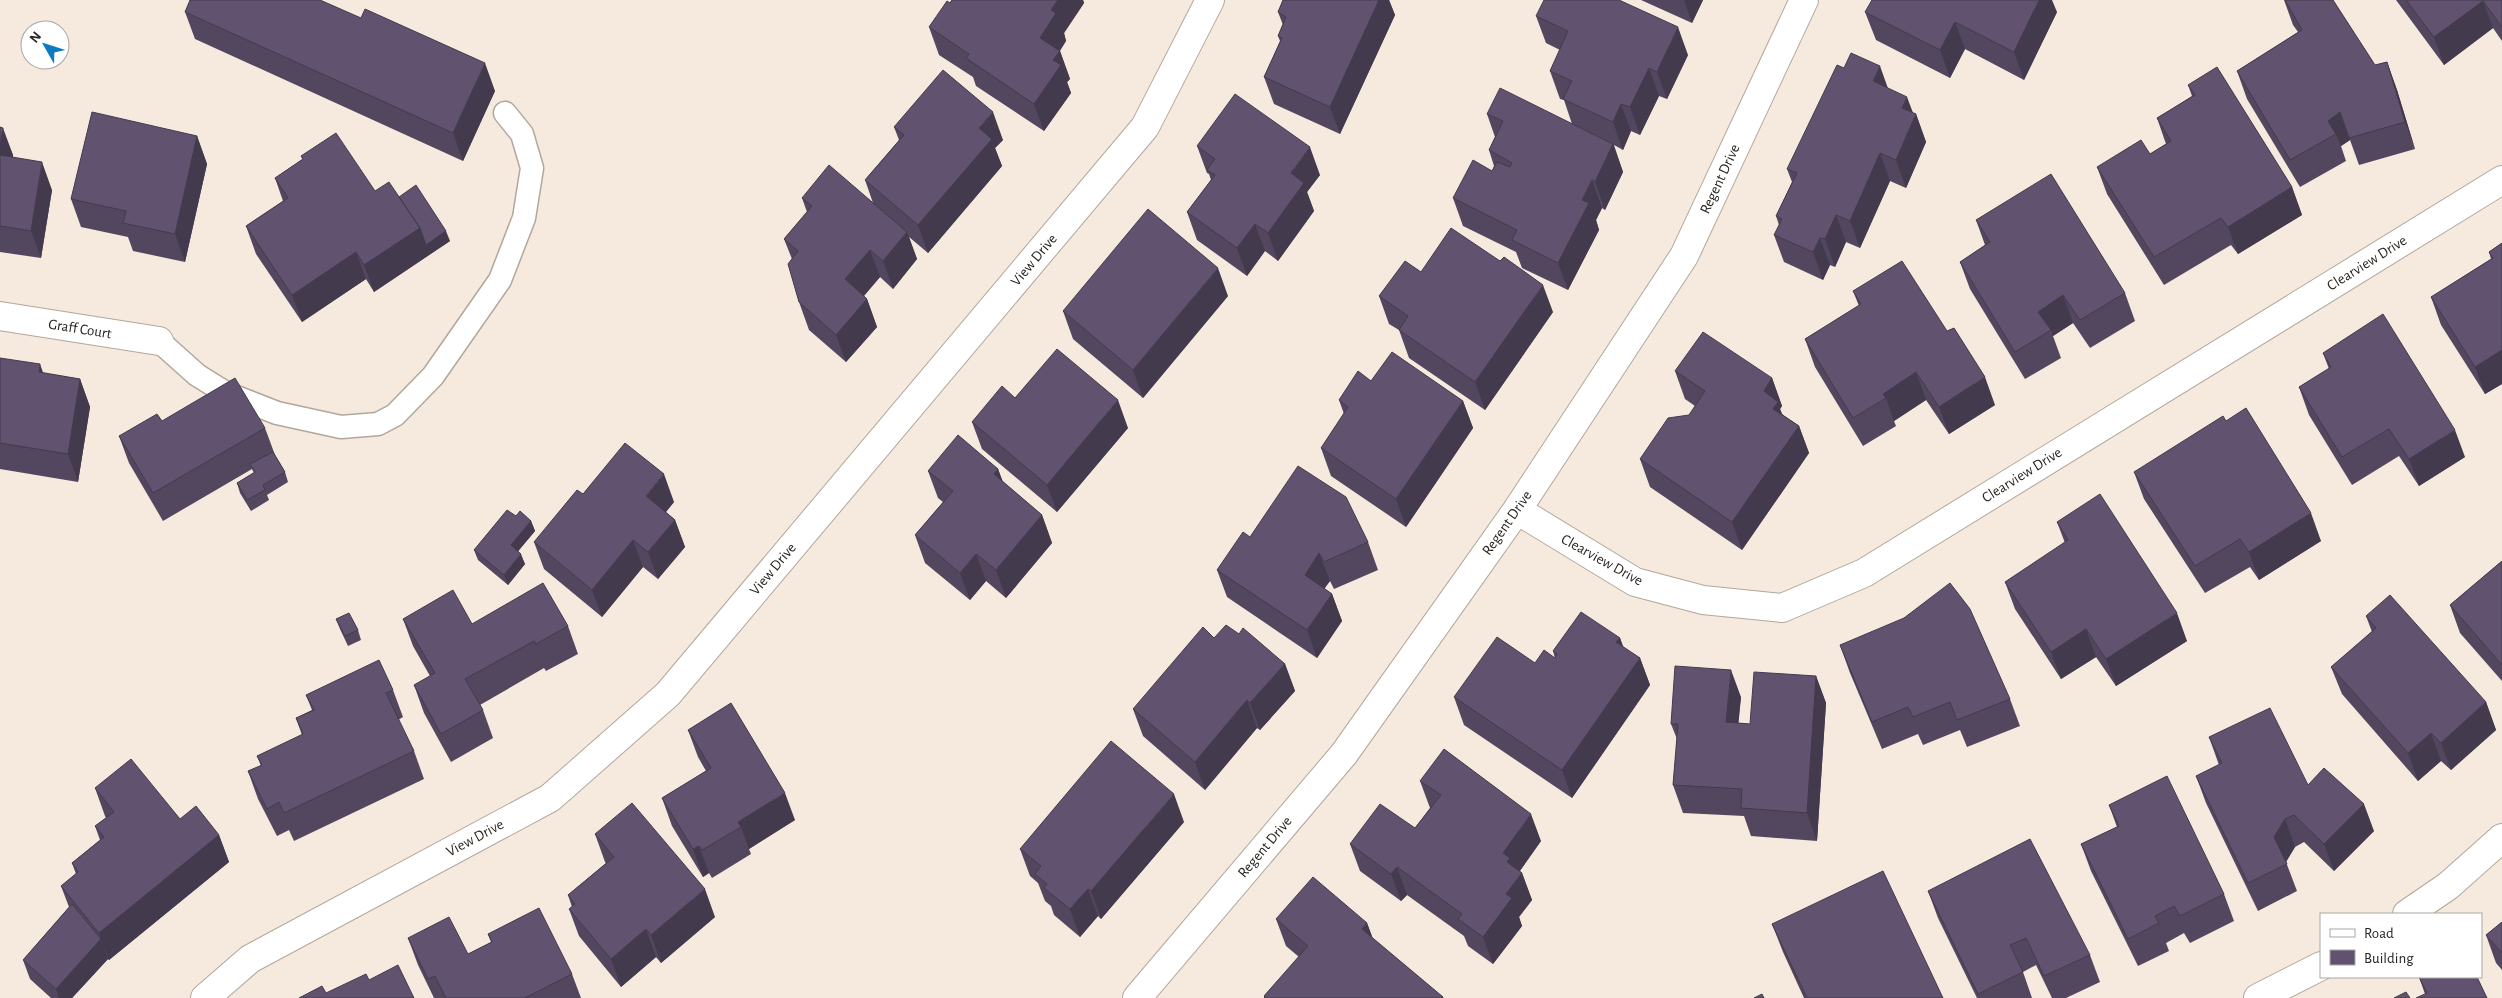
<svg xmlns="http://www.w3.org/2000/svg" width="2502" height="998" font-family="'Alegreya Sans',sans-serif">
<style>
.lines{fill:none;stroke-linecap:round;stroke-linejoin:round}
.service-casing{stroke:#b2a79b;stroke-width:25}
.minor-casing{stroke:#b2a79b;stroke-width:30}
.service{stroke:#fff;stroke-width:22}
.minor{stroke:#fff;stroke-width:28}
.wall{fill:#534760}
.shaded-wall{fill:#443a4e}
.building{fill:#615370;stroke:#443a4e}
.labels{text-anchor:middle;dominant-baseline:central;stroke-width:5;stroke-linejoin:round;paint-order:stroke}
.street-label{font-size:15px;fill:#28241f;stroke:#fff}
</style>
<rect width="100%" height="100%" fill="#f6eade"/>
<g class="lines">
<defs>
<path id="service" d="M159 341 197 375 226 393 277 413 341 427 378 424 395 415 433 376 500 280 524 218 532 168 522 134 505 113"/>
<path id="minor" d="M0 316 159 341
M1517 510 1635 582 1703 600 1782 608 1864 573 2502 180
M2407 914 2448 886 2502 838
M205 998 250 959 550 798 668 694 1145 127 1210 0
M1137 998 1344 754 1517 510 1684 256 1804 0
M2258 998 2321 966"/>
</defs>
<!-- service casing -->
<use href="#service" class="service-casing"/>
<!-- minor casing -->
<use href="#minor" class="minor-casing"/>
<!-- service -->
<use href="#service" class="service"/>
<!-- minor -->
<use href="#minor" class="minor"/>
</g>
<!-- wall -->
<path class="wall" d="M952 0H1083L1084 3 1064 33 1066 41 1060 51 1070 79 1067 82 1071 93 1044 131 976 86 973 77 939 55 929 27Z
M1283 0H1389L1395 15 1340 134 1274 104 1264 77 1280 41 1278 36 1283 25 1278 12Z
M1641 0H1703L1692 23Z
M2284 0H2333L2375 65 2387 62 2397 90 2415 149 2359 165 2350 140 2341 146 2346 161 2300 187 2247 99 2237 71 2298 32 2293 25Z
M2396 0H2502V41L2493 28 2444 65Z
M185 12 495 91 463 161 195 39Z
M1865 12H2057L2024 80 1965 49 1950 78 1876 40Z
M1536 16 1688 55 1667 99 1659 96 1640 135 1631 131 1623 150 1614 145 1623 172 1605 210 1602 208 1596 220 1599 230 1568 290 1522 268 1516 252 1463 226 1453 198 1492 171 1494 166 1489 150 1495 137 1487 114 1572 124 1564 100 1560 99 1550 71 1560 50 1546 43Z
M2188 85 2292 187 2302 215 2238 254 2231 245 2164 285 2107 194 2097 167 2150 154 2166 144 2157 118 2192 96Z
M1888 88 1913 113 1916 114 1926 142 1906 188 1890 181 1860 248 1846 242 1835 267 1830 265 1823 280 1784 262 1774 235 1779 225 1776 216 1792 182 1787 169Z
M0 127 13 155V157L52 190 41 258 0 252Z
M894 127 1003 140 995 148 1002 166 928 253 909 237 917 259 893 289 880 277 864 296 867 299 877 327 846 362 809 330 799 302 792 259 784 239 807 212 802 198 873 203 865 180 899 140Z
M197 136 207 164 185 262 133 251 128 237 81 227 71 199Z
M1197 146 1320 175 1307 192 1314 211 1278 261 1265 251 1247 276 1197 240 1187 212 1211 180 1209 174 1207 173Z
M301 156 375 191 399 197 450 241 374 292 366 279 302 322 256 254 246 226 283 201 275 178 303 159Z
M1976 220 2125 293 2135 321 2090 348 2073 323 2053 336 2061 358 2025 379 1970 289 1960 262 1985 245Z
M2502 243V384L2485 394 2441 325 2431 297 2491 259 2489 252Z
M1421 272 1553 312 1485 410 1409 358 1399 330 1389 324 1379 296Z
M1853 291 1995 405 1949 434 1926 400 1894 421 1896 426 1863 446 1815 367 1805 339 1859 306Z
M1228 296 1143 398 1073 339 1063 311Z
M2323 353 2465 457 2419 486 2399 456 2352 485 2309 415 2299 387 2329 369Z
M0 358 43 373 80 379 90 407 78 482 0 469Z
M1675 371 1772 378 1782 406 1780 409 1782 414 1799 426 1809 453 1742 550 1650 487 1640 459 1689 415 1695 406 1685 399Z
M1371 381 1463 401 1473 428 1406 527 1331 476 1321 448 1344 414 1339 400Z
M1015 398 1128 428 1057 512 982 449 972 422Z
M162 421 265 428 275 455 285 472 288 482 267 495 269 500 251 511 240 493 237 483 254 473 252 469 163 521 129 463 119 436Z
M2226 421 2321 541 2259 580 2250 567 2205 593 2144 499 2134 472Z
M998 469 1003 482 1042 515 1052 543 1006 598 986 581 970 600 925 563 915 535 943 502 938 498 928 471Z
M674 502 666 512 675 520 685 547 658 579 643 567 602 617 544 569 534 542Z
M516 516 531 521 535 531 518 551 525 564 508 585 478 560 474 550Z
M2057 522 2187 641 2116 686 2096 657 2061 679 2015 609 2005 582 2065 543Z
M1250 537 1368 542 1378 570 1334 589 1330 581 1324 588 1332 594 1342 621 1317 658 1227 597 1217 570Z
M2502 561V681L2460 633 2450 605Z
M2366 616 2486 702 2496 730 2451 770 2441 761 2418 781 2342 694 2331 667 2372 632Z
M336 619 358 630 361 640 348 646 340 629Z
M403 619 472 624 568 626 578 654 546 671 544 668 480 705 483 710 493 738 451 762 424 713 414 685 430 676 413 646Z
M1239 634 1285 664 1295 691 1260 730 1257 728 1205 790 1143 736 1133 709 1214 638Z
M1620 638 1623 647 1640 658 1650 685 1572 798 1464 725 1454 697 1535 663 1555 658 1553 651Z
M1840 645 2010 699 2020 726 1967 747 1960 730 1923 745 1918 734 1882 749 1850 673Z
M1816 676 1826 703 1817 841 1751 836 1744 816 1683 813 1673 785 1677 739 1671 724 1741 697 1738 723 1750 724Z
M393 690 403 717 398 720 414 751 424 779 294 841 289 830 277 836 258 799 248 771 261 766 257 756 302 735 296 718 312 710 306 695Z
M688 730 795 820 749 849 751 854 712 878 709 873 703 877 672 826 662 798 706 771 698 757Z
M2209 737 2308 785 2374 831 2334 871 2304 842 2295 847 2286 862 2297 891 2258 911 2206 803 2196 776 2219 765Z
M1420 781 1541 841 1520 871 1522 873 1532 900 1519 917 1522 926 1493 964 1468 946 1464 936 1407 895 1401 901 1360 871 1350 844 1415 828 1430 808Z
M95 788 219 835 229 862 109 960 108 959 72 998H51L30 979 23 960 69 907 61 886 76 874 72 863 100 840 95 826 106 818 105 816Z
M2109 805 2224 894 2234 921 2190 943 2184 933 2166 943 2169 951 2138 966 2091 871 2081 844 2117 827Z
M1184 822 1101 919 1098 916 1080 937 1054 915 1051 906 1045 901 1038 883 1030 876 1020 849Z
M595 834 715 917 661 963 656 957 621 987 579 936 569 909 572 907 568 895 606 863 605 862Z
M1928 891 2090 955 2100 982 2066 998H2052L2036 965 2023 972 2032 998H1977L1938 918Z
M1276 919 1367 923 1373 939 1444 998H1264V996L1299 957 1286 946Z
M2502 922V970L2496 963 2486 935Z
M1772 924 1943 998H1804L1783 952Z
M488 934 572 974 581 998H434L418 965 408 938 468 954 491 942Z
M2419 977 2487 998 2425 994Z"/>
<!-- shaded-wall -->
<path class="shaded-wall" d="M1058 0H1083L1084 3 1064 33 1066 41 1056 56 1060 51 1070 79 1067 82 1071 93 1044 131 1034 104 1040 38 1051 10Z
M1379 0H1389L1395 15 1340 134 1330 107Z
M1684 0H1703L1692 23Z
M2039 0H2052L2057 12 2024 80 2014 52Z
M2483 1 2493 28 2444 65 2434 37Z
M1955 22 1965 49 1950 78 1940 50Z
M1678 27 1688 55 1667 99 1657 72Z
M2387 62 2397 90 2415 149 2405 122Z
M485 63 495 91 463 161 453 133Z
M1880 66 1890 94 1873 81Z
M1649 68 1659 96 1640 135 1630 107Z
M1907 97 1915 118 1916 114 1926 142 1906 188 1896 160 1902 108Z
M1621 104 1631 131 1623 150 1613 122Z
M993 112 1003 140 995 148 1002 166 928 253 918 225 979 128Z
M2340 112 2350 140 2341 146 2336 134 2328 121Z
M3 128 13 155 9 182 0 158V148Z
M197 136 207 164 185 262 175 234Z
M1613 144 1623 172 1605 210 1595 182Z
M1310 147 1320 175 1307 192 1314 211 1278 261 1268 233 1291 173Z
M1880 153 1890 181 1860 248 1850 221Z
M42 162 52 190 41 258 31 231Z
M1592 180 1602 208 1596 220 1599 230 1568 290 1558 263 1582 200Z
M2292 187 2302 215 2238 254 2228 227Z
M1836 215 1846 242 1835 267 1825 239Z
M1255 224 1265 251 1247 276 1237 248Z
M420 228 446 231 450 241 374 292 364 265Z
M907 232 917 259 893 289 883 261Z
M1820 238 1830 265 1823 280 1813 252Z
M870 250 880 277 855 306 845 279Z
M356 252 366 279 302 322 292 295Z
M1218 268 1228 296 1143 398 1133 370Z
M1543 285 1553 312 1485 410 1475 382Z
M2063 295 2073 323 2053 336 2051 330 2038 312Z
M867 299 877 327 846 362 836 335Z
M2502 350V384L2485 394 2475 367Z
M40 364 50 392 39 372Z
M1916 372 1926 400 1894 421 1886 398 1883 394Z
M1985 377 1995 405 1949 434 1939 407Z
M1772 378 1782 406 1780 409 1788 429 1783 436 1764 391Z
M80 379 90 407 78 482 68 454Z
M1118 400 1128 428 1057 512 1047 485Z
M1463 401 1473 428 1406 527 1396 499Z
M1799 426 1809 453 1742 550 1732 522Z
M2455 430 2465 457 2419 486 2409 459Z
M998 469 1008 497 994 474Z
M664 474 674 502 656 524 646 496Z
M2311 513 2321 541 2259 580 2249 552Z
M1042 515 1052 543 1006 598 996 570Z
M675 520 685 547 658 579 648 552Z
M531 521 535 531 515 555 511 545Z
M633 540 643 567 602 617 592 590Z
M1319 553 1330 581 1315 602 1305 575Z
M521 554 525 564 508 585 504 575Z
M976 554 986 581 970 600 960 573Z
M1332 594 1342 621 1317 658 1307 630Z
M2177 613 2187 641 2116 686 2106 659Z
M2086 629 2096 657 2061 679 2051 652Z
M1620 638 1630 665 1616 642Z
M1640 658 1650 685 1572 798 1562 770Z
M1285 664 1295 691 1260 730 1250 703Z
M1731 670 1741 697 1736 749 1726 722Z
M1816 676 1826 703 1817 841 1807 813Z
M1247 700 1257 728 1205 790 1195 762Z
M2486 702 2496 730 2451 770 2441 743Z
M2431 733 2441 761 2418 781 2408 753Z
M785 793 795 820 749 849 741 827 738 822Z
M1174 794 1184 822 1101 919 1091 891Z
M2364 804 2374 831 2334 871 2324 844Z
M1531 814 1541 841 1516 876 1522 873 1532 900 1519 917 1522 926 1493 964 1483 937 1506 894 1503 853Z
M2285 819 2295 847 2284 865 2274 837Z
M219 835 229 862 109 960 99 933Z
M699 846 709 873 703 877 693 849Z
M1397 867 1407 895 1401 901 1391 874Z
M705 889 715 917 661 963 651 935Z
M1088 889 1098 916 1080 937 1070 909Z
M1367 923 1377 950 1362 929Z
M646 929 656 957 621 987 611 959Z
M101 939 108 959 72 998H59L56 989Z"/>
<!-- building -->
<path class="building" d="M190 0H320L361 18 365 9 485 63 453 133 185 12Z
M952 0H1058L1051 10 1056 13 1040 38 1060 51 1053 60 1061 65 1034 104 966 58 969 54 929 27 947 1 950 3Z
M1283 0H1379L1330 107 1264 77 1282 38 1278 36 1286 17 1278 12Z
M1544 0H1619L1678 27 1657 72 1649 68 1630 107 1621 104 1613 122 1563 99 1572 81 1550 71 1568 31 1536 16Z
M1872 0H2039L2014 52 1955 22 1940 50 1865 12Z
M2285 0H2333L2375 65 2387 62 2405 122 2349 138 2340 112 2328 121 2336 134 2290 160 2237 71 2302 30Z
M2406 0H2502V27L2483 1 2434 37Z
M1851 53 1880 66 1873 81 1907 97 1902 108 1916 114 1896 160 1880 153 1850 221 1836 215 1825 239 1820 238 1813 252 1774 235 1782 219 1776 216 1797 173 1787 169 1837 65 1844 68Z
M2217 67 2292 187 2228 227 2221 218 2154 257 2097 167 2141 140 2150 154 2171 141 2157 118 2195 95 2188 85Z
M943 70 993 112 979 128 992 139 918 225 865 180 904 135 894 127Z
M1500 88 1613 144 1595 182 1592 180 1582 200 1589 203 1558 263 1512 240 1517 230 1453 198 1473 160 1492 171 1497 162 1510 167 1512 163 1489 150 1503 121 1487 114Z
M1235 94 1310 147 1291 173 1304 183 1268 233 1255 224 1237 248 1187 212 1215 175 1207 170 1215 159 1197 146Z
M92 112 197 136 175 234 123 223 126 211 71 199Z
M0 127 3 128 0 148Z
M336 133 375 191 389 182 420 228 364 265 356 252 292 295 246 226 288 198 275 178 303 159 301 156Z
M0 155 42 162 31 231 0 226Z
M829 165 907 232 883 261 870 250 845 279 867 299 836 335 799 302 788 264 798 251 784 239 812 206 802 198Z
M2051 174 2125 293 2080 320 2063 295 2038 312 2051 330 2015 352 1960 262 1990 242 1976 220Z
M416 185 446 231 426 245 420 228 399 197Z
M1148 209 1218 268 1133 370 1063 311Z
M1451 228 1500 261 1504 257 1543 285 1475 382 1399 330 1408 316 1379 296 1405 261 1421 272Z
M2502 243V350L2475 367 2431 297 2493 258 2489 252Z
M1902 261 1947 331 1954 328 1985 377 1939 407 1916 372 1883 394 1886 398 1853 418 1805 339 1861 304 1853 291Z
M2383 314 2455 430 2409 459 2389 429 2342 457 2299 387 2331 367 2323 353Z
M1703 332 1772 378 1764 391 1778 402 1773 409 1799 426 1732 522 1640 459 1668 418 1689 415 1705 391 1675 371Z
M1057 349 1118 400 1047 485 972 422 1002 386 1015 398Z
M1392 352 1463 401 1396 499 1321 448 1348 407 1339 400 1358 371 1371 381Z
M0 358 40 364 39 372 80 379 68 454 0 443Z
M235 378 265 428 153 493 119 436 157 414 162 421Z
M2246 408 2311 513 2249 552 2240 539 2195 566 2134 472 2223 416 2226 421Z
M958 435 998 469 994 474 1042 515 996 570 976 554 960 573 915 535 953 491 928 471Z
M625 443 664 474 646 496 675 520 648 552 633 540 592 590 534 542 577 490 583 494Z
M273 452 285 472 263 485 265 490 247 500 237 483 255 472 250 464Z
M1298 466 1346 497 1368 542 1324 562 1319 553 1305 575 1332 594 1307 630 1217 570 1243 532 1250 537Z
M2100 494 2177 613 2106 659 2086 629 2051 652 2005 582 2068 540 2057 522Z
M507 510 516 516 520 511 531 521 511 545 521 554 504 575 474 550Z
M2502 561V665L2450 605Z
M543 583 568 626 536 644 534 641 465 679 483 710 441 734 414 685 435 673 403 619 453 590 472 624Z
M1950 583 1970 609 2010 699 1957 720 1950 702 1913 717 1908 707 1872 722 1840 645 1904 618Z
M2390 595 2486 702 2441 743 2431 733 2408 753 2331 667 2376 628 2366 616Z
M1581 612 1620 638 1616 642 1640 658 1562 770 1454 697 1497 637 1535 663 1544 650 1555 658 1557 654 1553 651Z
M349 613 358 630 345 636 336 619Z
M1226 625 1239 634 1243 628 1285 664 1250 703 1247 700 1195 762 1133 709 1203 627 1214 638Z
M379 660 393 690 386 693 414 751 284 813 279 802 267 809 248 771 262 765 257 756 303 734 296 718 314 710 306 695Z
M1675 666 1731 670 1726 722 1750 724 1754 672 1816 676 1807 813 1741 808 1742 789 1673 785 1678 724H1671Z
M731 703 785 793 738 822 741 827 702 850 699 846 693 849 662 798 711 768 688 730Z
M2270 708 2308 785 2324 768 2364 804 2324 844 2294 815 2285 819 2274 837 2287 864 2248 883 2196 776 2222 763 2209 737Z
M1111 741 1174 794 1091 891 1088 889 1070 909 1044 888 1047 884 1035 874 1041 866 1020 849Z
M1444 749 1531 814 1503 853 1510 858 1507 862 1522 873 1506 894 1512 898 1483 937 1458 919 1462 914 1397 867 1391 874 1350 844 1380 804 1415 828 1441 795 1420 781Z
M131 759 180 819 196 806 219 835 99 933 61 886 78 872 72 863 104 837 95 826 114 812 95 788Z
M2167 776 2224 894 2180 916 2174 906 2155 916 2159 923 2128 939 2081 844 2119 826 2109 805Z
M632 803 705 889 651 935 646 929 611 959 569 909 575 904 568 895 614 857 595 834Z
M2030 839 2090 955 2044 976 2026 938 2010 945 2023 972 1978 994 1928 891Z
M1883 871 1943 998H1807L1772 924Z
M1313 877 1367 923 1362 929 1443 997 1442 998H1266L1264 996 1308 946 1276 919Z
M72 904 101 939 56 989 23 960Z
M539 908 572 974 525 998H446L435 976 428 979 408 938 449 917 468 954 492 942 488 934Z
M2502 922V953L2486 935Z
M398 965 414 998H299L322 986 326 993 366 974 369 980Z
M2419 977H2477L2487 998H2416L2427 993Z
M2406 992 2410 998H2394Z
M1762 994 1764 998H1754Z"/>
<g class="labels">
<!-- street labels -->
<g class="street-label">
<text transform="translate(1720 179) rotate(-65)">Regent Drive</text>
<text transform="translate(1034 260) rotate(-50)">View Drive</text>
<text transform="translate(2367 263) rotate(-32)">Clearview Drive</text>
<text transform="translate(80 329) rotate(9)">Graff Court</text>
<text transform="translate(2022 475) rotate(-32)">Clearview Drive</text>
<text transform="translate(1507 523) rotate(-55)">Regent Drive</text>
<text transform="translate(1602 560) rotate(29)">Clearview Drive</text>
<text transform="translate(773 569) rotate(-50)">View Drive</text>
<text transform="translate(475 838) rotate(-28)">View Drive</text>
<text transform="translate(1265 847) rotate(-50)">Regent Drive</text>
</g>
</g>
<!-- legend -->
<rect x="2320" y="913" width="162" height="65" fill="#ffffff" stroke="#a9a7a5"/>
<rect x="2330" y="929" width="25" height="8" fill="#ffffff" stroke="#a9a7a5"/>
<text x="2364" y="938" font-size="15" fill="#28241f">Road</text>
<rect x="2330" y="950" width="25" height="15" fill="#615370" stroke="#a9a7a5"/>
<text x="2364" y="963" font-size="15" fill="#28241f">Building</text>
<!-- north arrow -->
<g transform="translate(45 45) rotate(309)"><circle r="24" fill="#ffffff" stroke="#a9a7a5"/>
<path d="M0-4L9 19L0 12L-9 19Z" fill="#0c79c3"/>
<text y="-8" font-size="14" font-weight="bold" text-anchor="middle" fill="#28241f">N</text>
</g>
</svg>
